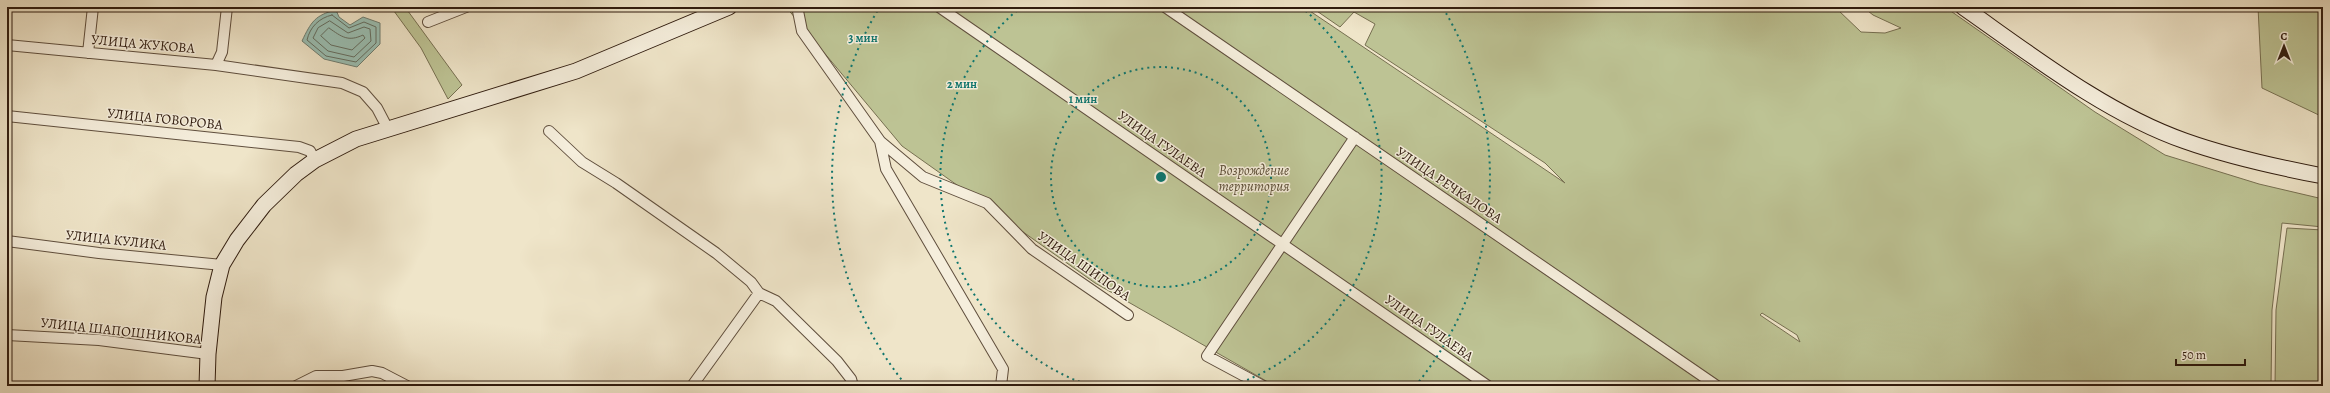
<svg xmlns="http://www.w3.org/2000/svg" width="2330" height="393" font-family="Alegreya,serif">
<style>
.green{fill:#bdc394;stroke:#766f51;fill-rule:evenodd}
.water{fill:#9abfb3;stroke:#6f7d71}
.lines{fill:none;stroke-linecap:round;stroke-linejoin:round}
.shore{stroke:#646d60;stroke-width:1}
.minor-casing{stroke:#5f4e3d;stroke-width:12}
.secondary-casing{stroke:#2f1b0e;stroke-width:17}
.minor{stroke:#f5eedc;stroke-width:10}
.secondary{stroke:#f5eedc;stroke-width:15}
.ring{fill:none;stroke:#0f766e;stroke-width:2;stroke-dasharray:2 4}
.labels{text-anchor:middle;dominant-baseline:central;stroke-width:3;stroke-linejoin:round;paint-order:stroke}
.street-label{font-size:14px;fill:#2f1b0e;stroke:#f5eedc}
.park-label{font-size:14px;font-style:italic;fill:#5a4d36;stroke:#f5eedc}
.centre{fill:#0f766e;stroke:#f5eedc;stroke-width:2}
.ring-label{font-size:12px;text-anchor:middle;font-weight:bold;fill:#0f766e;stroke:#f5eedc;stroke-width:3;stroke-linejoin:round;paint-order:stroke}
</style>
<rect width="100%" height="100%" fill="#efe5c9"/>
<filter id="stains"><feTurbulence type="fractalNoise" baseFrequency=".005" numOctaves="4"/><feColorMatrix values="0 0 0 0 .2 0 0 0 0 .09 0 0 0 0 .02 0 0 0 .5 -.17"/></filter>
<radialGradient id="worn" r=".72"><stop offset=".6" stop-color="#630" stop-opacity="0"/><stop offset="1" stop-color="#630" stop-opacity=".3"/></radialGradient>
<!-- green -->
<path class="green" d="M391 7H405L462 85 448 99 421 48Z
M786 7H1304L1565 183 1545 163 1365 45 1375 24 1354 12 1340 27 1311 7H1838V10L1861 32 1885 33 1901 28 1873 15 1863 7H1945L2095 112 2165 155 2259 184 2323 199V227L2282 223 2272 310 2271 386H1275L1095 283 902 146ZM1762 313 1797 335 1800 342 1760 315Z
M2258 7H2323V117L2262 88Z
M2287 228 2323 230V386H2275L2276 310Z"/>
<!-- water -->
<path class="water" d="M336 10 339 17 350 25 363 17 380 23V44L357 67 324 59 302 41C311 22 315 15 336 10Z"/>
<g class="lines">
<!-- shore -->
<path class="shore" d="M332 15 349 28 364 22 376 27V43L356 62 326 56 307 40C310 27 319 18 332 15Z
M330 21 348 33 364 27 370 29 371 41 354 57 328 51 313 38 318 28Z
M329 28C342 37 348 42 363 35L365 38 352 50 331 45 321 36Z"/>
<defs>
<path id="minor" d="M800 7 798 11 802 31 880 141 923 177 987 203 1032 249 1128 315
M939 7 1488 386
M1165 7 1717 386
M428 22 466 7
M7 45 216 65 222 52 227 7
M88 53 93 7
M216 65 342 83 363 92 377 108 388 129
M7 116 299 147 310 151 315 160
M549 131 582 162 616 183 716 253 751 282 759 293 776 301 837 361 851 379 853 386
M880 141 886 169 1003 369 1001 386
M7 241 99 253 222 265
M7 335 99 340 208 354
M296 386 316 376H343L372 371 382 373 407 386
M692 386 759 293
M1263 386 1207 356 1355 137"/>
<path id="secondary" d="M1963 7C2030 54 2107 114 2185 141 2230 157 2276 167 2323 176
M207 386 208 354 214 297 222 265 237 240 264 205 296 174 315 160 356 139 576 71 729 7"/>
</defs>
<!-- minor casing -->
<use href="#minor" class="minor-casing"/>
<!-- secondary casing -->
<use href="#secondary" class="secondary-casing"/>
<!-- minor -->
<use href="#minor" class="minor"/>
<!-- secondary -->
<use href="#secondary" class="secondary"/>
</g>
<!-- distance rings -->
<g class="ring">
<circle cx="1161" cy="177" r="110"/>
<path d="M1091 386A220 220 0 0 1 1021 7M1301 7A220 220 0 0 1 1231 386"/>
<path d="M905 384A329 329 0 0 1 879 8M1443 8A329 329 0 0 1 1417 384"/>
</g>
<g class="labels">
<!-- street labels -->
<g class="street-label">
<text transform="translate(143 44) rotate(5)">УЛИЦА ЖУКОВА</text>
<text transform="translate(165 119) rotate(6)">УЛИЦА ГОВОРОВА</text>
<text transform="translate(1162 144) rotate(35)">УЛИЦА ГУЛАЕВА</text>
<text transform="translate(1449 185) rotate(34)">УЛИЦА РЕЧКАЛОВА</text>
<text transform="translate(116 240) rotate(6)">УЛИЦА КУЛИКА</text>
<text transform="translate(1084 266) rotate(35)">УЛИЦА ШИПОВА</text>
<text transform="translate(1429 328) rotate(35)">УЛИЦА ГУЛАЕВА</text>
<text transform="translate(121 331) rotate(6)">УЛИЦА ШАПОШНИКОВА</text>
</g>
<!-- park labels -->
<g class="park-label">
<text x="1254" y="170">Возрождение<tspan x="1254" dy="16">территория</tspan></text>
</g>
</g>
<circle cx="1161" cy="177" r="6" class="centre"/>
<g class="ring-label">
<text x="863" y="42">3 мин</text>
<text x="962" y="88">2 мин</text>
<text x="1083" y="103">1 мин</text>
</g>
<!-- margin -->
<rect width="2330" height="393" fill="none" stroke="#efe5c9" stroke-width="24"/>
<rect x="8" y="8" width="2314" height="377" fill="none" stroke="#2f1b0e" stroke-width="2"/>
<rect x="12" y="12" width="2306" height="369" fill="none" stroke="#2f1b0e"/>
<!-- north arrow -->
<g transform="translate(2284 46)" stroke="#f5eedc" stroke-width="3" paint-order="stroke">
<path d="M0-3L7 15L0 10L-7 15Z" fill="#2f1b0e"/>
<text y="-6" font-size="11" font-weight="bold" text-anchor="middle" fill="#2f1b0e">С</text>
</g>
<!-- scale -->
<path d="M2176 359v6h69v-6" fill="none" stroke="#2f1b0e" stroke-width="2"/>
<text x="2182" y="359" font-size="12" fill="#2f1b0e" stroke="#f5eedc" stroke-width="3" paint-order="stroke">50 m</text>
<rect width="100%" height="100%" filter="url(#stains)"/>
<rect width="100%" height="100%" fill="url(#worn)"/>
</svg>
